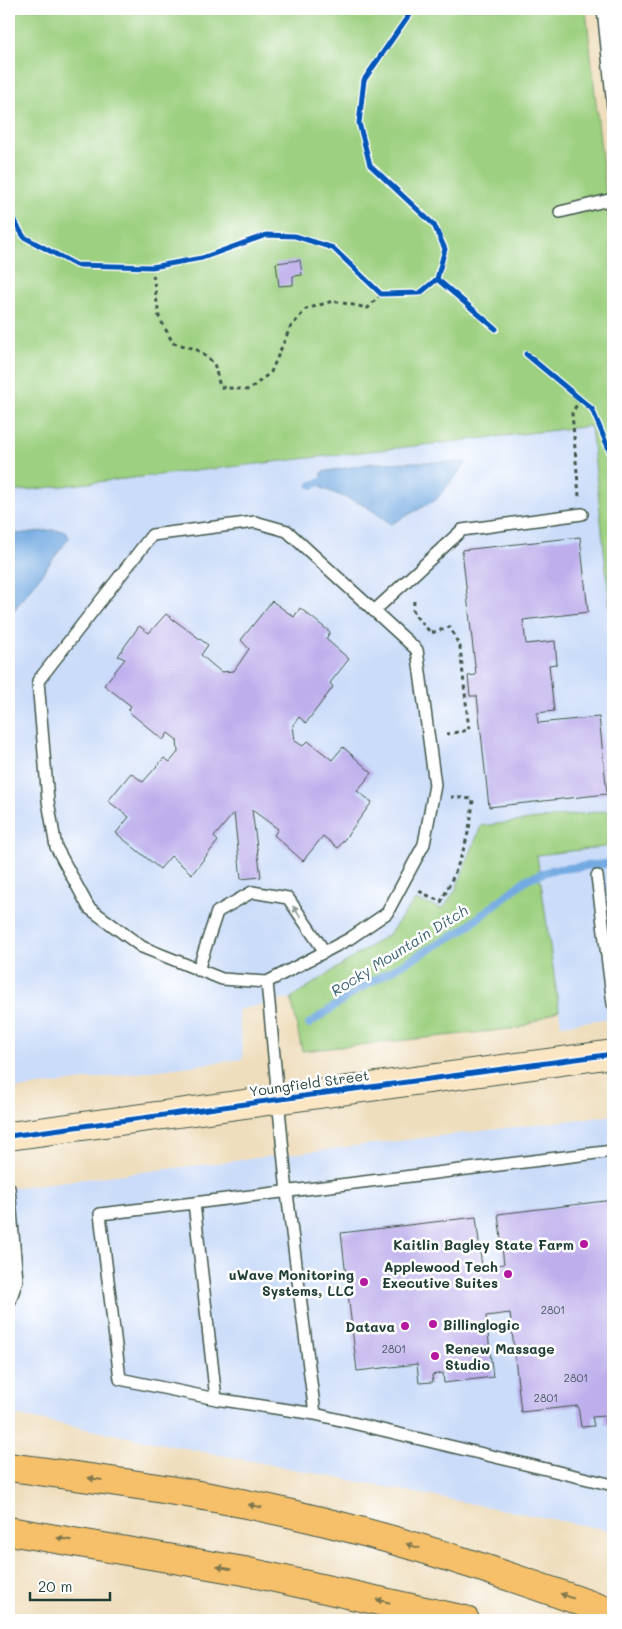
<svg xmlns="http://www.w3.org/2000/svg" width="622" height="1629" font-family="Mali,sans-serif">
<style>
.built{fill:#cadcf9}
.green{fill:#9dd080;stroke:#5e865a}
.water{fill:#73aae2;stroke:#49748b}
.lines{fill:none;stroke-linecap:round;stroke-linejoin:round}
.stream{stroke:#73aae2;stroke-width:8}
.building{fill:#beafec}
.lane-casing{stroke:#3e5549;stroke-width:14}
.secondary-casing{stroke:#3e5549;stroke-width:30}
.highway-casing{stroke:#3e5549;stroke-width:30}
.path{stroke:#3e5549;stroke-width:3;stroke-dasharray:4 4;stroke-linecap:butt}
.lane{stroke:#fff;stroke-width:11}
.secondary{stroke:#fbe6c4;stroke-width:28}
.highway{stroke:#f6c06b;stroke-width:28}
.cycleway-casing{stroke:#fff;stroke-width:8}
.cycleway{stroke:#0057b8;stroke-width:5}
.oneway{fill:#8f9e9a}
.oneway2{fill:#80784d}
.poi-dot{fill:#b5179e;stroke:#fff;stroke-width:2}
.labels{text-anchor:middle;dominant-baseline:central;stroke-width:5;stroke-linejoin:round;paint-order:stroke}
.number-label{font-size:11px;fill:#475a62}
.street-label{font-size:14px;fill:#1f3d34;stroke:#fff}
.poi-label{font-size:14px;font-weight:bold;fill:#1f3d34;stroke:#fff;text-anchor:end}
.water-label{font-size:15px;font-style:italic;fill:#3c6371;stroke:#fff}
</style>
<rect width="100%" height="100%" fill="#fff"/>
<filter id="ink" filterUnits="userSpaceOnUse"><feTurbulence type="fractalNoise" baseFrequency=".02" numOctaves="2"/><feDisplacementMap in="SourceGraphic" scale="10" xChannelSelector="R" yChannelSelector="G"/><feConvolveMatrix kernelMatrix="1 2 1 2 8 2 1 2 1" color-interpolation-filters="sRGB"/></filter>
<filter id="wash" filterUnits="userSpaceOnUse"><feTurbulence type="fractalNoise" baseFrequency=".0096" numOctaves="4" result="noise"/><feDisplacementMap in="SourceGraphic" scale="20" xChannelSelector="R" yChannelSelector="G"/><feGaussianBlur stdDeviation="1.12" result="paint"/><feColorMatrix in="noise" values="0 0 0 0 0 0 0 0 0 0 0 0 0 0 0 0 0 1.4 0 .05"/><feComposite in="paint" operator="in"/></filter>
<g filter="url(#wash)">
<rect width="100%" height="100%" fill="#efdebd"/>
<!-- built -->
<path class="built" d="M591 426 613 635V810L481 826 456 889 443 909 415 900 389 934 291 998 238 1010 243 1059 9 1090V492Z
M613 846V1018L561 1025 537 855Z
M613 1115V1531L9 1414V1188Z"/>
<!-- green -->
<path class="green" d="M9 9H586L610 233 613 243V635L591 426 9 492Z
M613 810V846L537 855 559 1010 520 1028 302 1051 291 998 389 934 415 900 443 909 456 889 481 826Z"/>
<!-- water -->
<path class="water" d="M415 462H467L436 500 391 524 366 506 322 488V472L374 463Z
M53 530 66 531 69 538 11 614H9V537L16 534Z"/>
<g class="lines">
<!-- stream -->
<path class="stream" d="M312 485 327 480
M309 1024 359 989 463 930 527 879 552 870 613 863"/>
</g>
<g id="blocks">
<!-- building -->
<path class="building" d="M300 260 302 275 293 276V285L279 286 276 263Z
M580 537 588 612 523 620 526 644 555 641 557 664 549 665 554 711 537 713 538 723 599 717 607 794 489 807 477 696H470L468 676 476 675 462 550Z
M272 601 294 617 300 608 330 632 326 639 349 659 330 683 333 687 306 723 299 717 293 725 295 741 303 746 308 741 332 760 343 747 372 773 357 791 372 802 338 848 323 836 303 861 274 835 278 829 252 810 261 877 241 879 234 813 214 837 218 841 192 874 171 856 160 869 116 833 129 817 108 801 131 773 143 782 164 758 170 762 178 752 177 740 168 733 163 740 128 711 131 706 104 685 125 659 118 656 139 626 149 633 166 614 208 645 201 655 221 672 234 671 249 649 241 640Z
M613 1200V1424L605 1425 604 1416 592 1417 594 1426 581 1427 578 1406 521 1412 510 1313 486 1316 493 1377 444 1383 443 1373 432 1375 433 1382 419 1383 417 1364 357 1371 341 1233 476 1217 482 1267 504 1264 498 1214Z"/>
</g>
</g>
<g filter="url(#ink)">
<use href="#blocks" fill-opacity="0" stroke="#3e5549" stroke-width="1"/>
<g class="lines">
<defs>
<path id="lane" d="M603 9 613 107
M560 212 613 199
M374 611 462 530 582 514
M597 876 611 988
M198 970 217 912 252 892 288 898 325 952
M267 982 222 979 142 947 89 908 56 847 48 801 38 681 152 535 255 522 287 531 417 650 435 785 424 844 387 913 349 939 267 982 287 1193 315 1414 613 1485
M613 988H611L613 1004
M9 1188 17 1280 9 1304
M194 1203 100 1214 120 1379 216 1399
M315 1414 216 1399 194 1203 613 1151"/>
<path id="secondary" d="M9 1136 613 1054"/>
<path id="highway" d="M9 1467C104 1480 199 1492 292 1514 401 1539 508 1575 613 1613
M9 1531 244 1571 465 1620"/>
</defs>
<!-- lane casing -->
<use href="#lane" class="lane-casing"/>
<!-- secondary casing -->
<use href="#secondary" class="secondary-casing"/>
<!-- highway casing -->
<use href="#highway" class="highway-casing"/>
<!-- path -->
<path class="path" d="M152 267 159 317 173 343 196 349 214 363 220 387 249 390 271 372 290 328 306 309 333 301 368 308 381 294
M579 496 572 413 580 399
M414 601 413 613 431 633 450 627 460 647 469 730 447 734
M419 891 441 902C459 866 470 839 473 799L451 797"/>
<!-- lane -->
<use href="#lane" class="lane"/>
<!-- secondary -->
<use href="#secondary" class="secondary"/>
<!-- highway -->
<use href="#highway" class="highway"/>
<defs>
<path id="cycleway" d="M9 212 24 237 76 265 152 267 202 258 266 235 295 236 333 248 381 294 420 293 437 279 445 249 434 225 370 165 359 123 364 80 413 9
M437 279 496 329
M526 354 592 409 613 459
M9 1136 613 1054"/>
</defs>
<!-- cycleway casing -->
<use href="#cycleway" class="cycleway-casing"/>
<!-- cycleway -->
<use href="#cycleway" class="cycleway"/>
</g>
<!-- one-way arrows -->
<defs><path id="oneway-solid" d="M-6-.8H1V-3.2L6.5 0L1 3.2V.8H-6Z" transform="scale(1.25)"/></defs>
<use class="oneway" href="#oneway-solid" transform="translate(297 912) rotate(-125)"/>
<g class="oneway2">
<use href="#oneway-solid" transform="translate(95 1479) rotate(-172)"/>
<use href="#oneway-solid" transform="translate(255 1506) rotate(-168)"/>
<use href="#oneway-solid" transform="translate(64 1539) rotate(-171)"/>
<use href="#oneway-solid" transform="translate(413 1546) rotate(-163)"/>
<use href="#oneway-solid" transform="translate(224 1568) rotate(-170)"/>
<use href="#oneway-solid" transform="translate(567 1596) rotate(-160)"/>
<use href="#oneway-solid" transform="translate(383 1601) rotate(-167)"/>
</g>
</g>
<!-- markers -->
<g class="poi-dot">
<circle cx="584" cy="1244" r="5"/>
<circle cx="508" cy="1274" r="5"/>
<circle cx="364" cy="1282" r="5"/>
<circle cx="433" cy="1324" r="5"/>
<circle cx="405" cy="1326" r="5"/>
<circle cx="435" cy="1356" r="5"/>
</g>
<g class="labels">
<!-- number labels -->
<g class="number-label">
<text x="553" y="1309">2801</text>
<text x="394" y="1348">2801</text>
<text x="576" y="1377">2801</text>
<text x="546" y="1397">2801</text>
</g>
<!-- street labels -->
<g class="street-label">
<text transform="translate(309 1083) rotate(-8)">Youngfield Street</text>
</g>
<!-- poi labels -->
<g class="poi-label">
<text x="574" y="1244">Kaitlin Bagley State Farm</text>
<text x="498" y="1266">Applewood Tech<tspan x="498" dy="16">Executive Suites</tspan></text>
<text x="354" y="1274">uWave Monitoring<tspan x="354" dy="16">Systems, LLC</tspan></text>
<text x="443" y="1324" text-anchor="start">Billinglogic</text>
<text x="395" y="1326">Datava</text>
<text x="445" y="1348" text-anchor="start">Renew Massage<tspan x="445" dy="16">Studio</tspan></text>
</g>
<!-- water labels -->
<g class="water-label">
<text transform="translate(399 950) rotate(-32)">Rocky Mountain Ditch</text>
</g>
</g>
<!-- margin -->
<rect width="622" height="1629" fill="none" stroke="#fff" stroke-width="30"/>
<!-- scale -->
<path d="M30 1592v8h80v-8" fill="none" stroke="#1f3d34" stroke-width="2.5"/>
<text x="38" y="1592" font-size="15" fill="#1f3d34" stroke="#ffffff" stroke-width="4" paint-order="stroke">20 m</text>
</svg>
